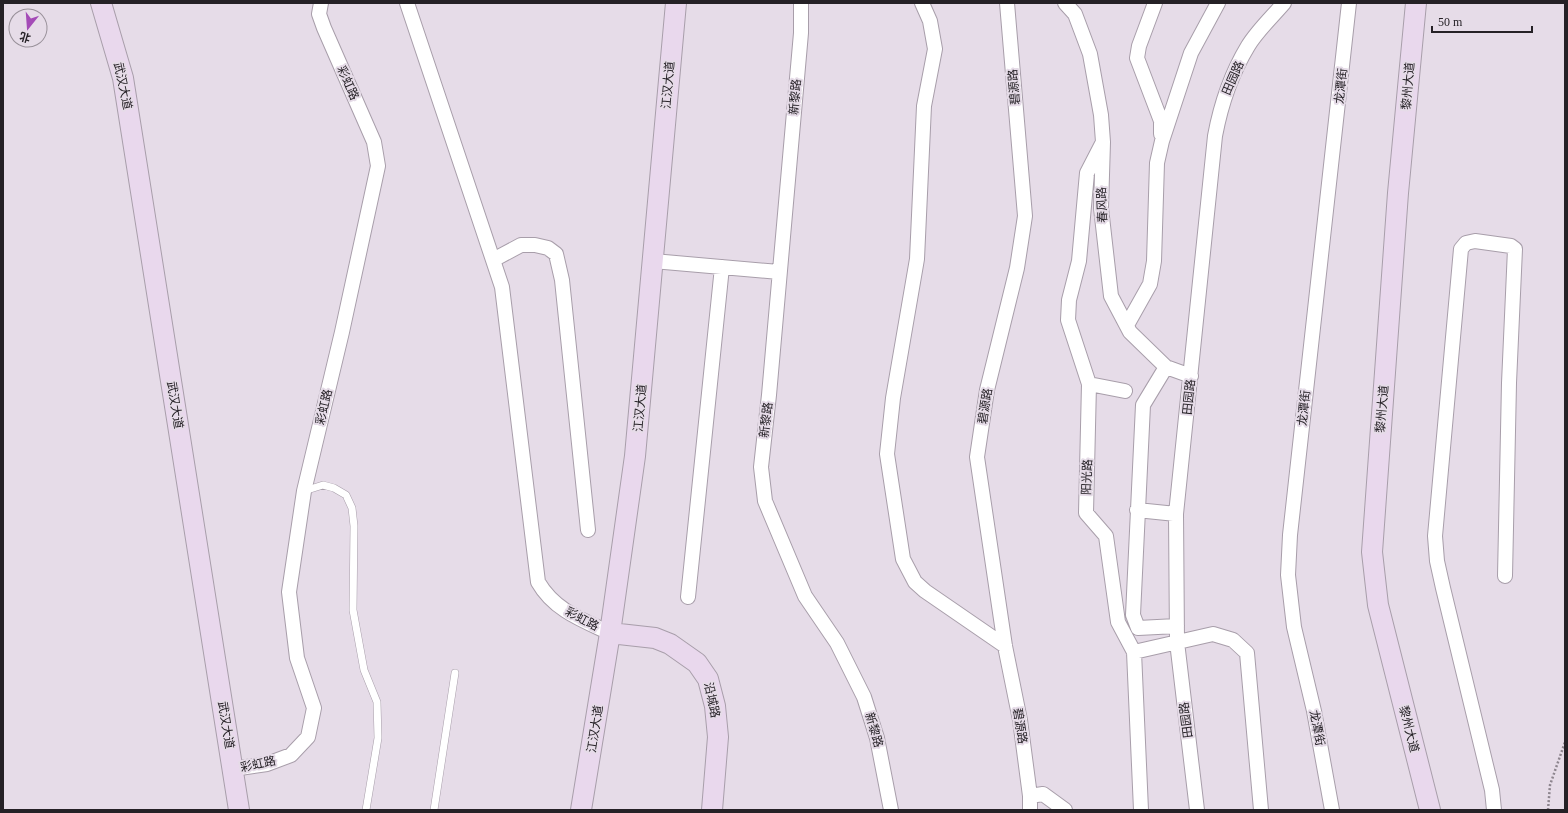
<svg xmlns="http://www.w3.org/2000/svg" width="1568" height="813" font-family="'Times New Roman','Noto Sans SC',serif">
<style>
.lines{fill:none;stroke-linecap:round;stroke-linejoin:round}
.service-casing{stroke:#a89eaa;stroke-width:8}
.minor-casing{stroke:#a89eaa;stroke-width:16}
.secondary-casing{stroke:#a89eaa;stroke-width:22}
.path{stroke:#8d858e;stroke-width:2.5;stroke-dasharray:2 2;stroke-linecap:butt}
.service{stroke:#fff;stroke-width:7}
.minor{stroke:#fff;stroke-width:14}
.secondary{stroke:#e9d8ed;stroke-width:20}
.labels{text-anchor:middle;dominant-baseline:central;stroke-width:4;stroke-linejoin:round;paint-order:stroke}
.street-label{font-size:12px;fill:#252126;stroke:#e6dce8}
</style>
<rect width="100%" height="100%" fill="#e6dce8"/>
<g class="lines">
<defs>
<path id="service" d="M304 491 323 485 334 488 346 495 352 508 354 526 353 610 364 670 377 702 378 738 366 810
M434 810 455 673"/>
<path id="minor" d="M407 3 502 287 538 582C554 610 582 620 610 633
M801 3V33L769 395 761 467 765 501 805 596 837 643 864 697 877 738 891 810
M922 3 930 21 935 49 924 106 917 259 893 398 887 454 903 559 915 582 925 591 1005 646
M1007 3 1025 216 1017 268 987 390 977 457 1005 646 1020 720 1030 796V810
M1065 3 1075 14 1090 54 1101 115 1103 142 1101 208 1111 296 1130 332 1166 367 1191 376
M1155 3 1139 46 1137 58 1161 121V134
M1103 142 1087 173 1079 261 1069 300 1068 320 1089 384 1086 513 1106 536 1118 622 1134 652 1141 810
M493 260 521 245H535L548 248 556 254 562 280 588 530
M653 261 779 272
M1127 325 1150 284 1154 261 1157 163 1162 141 1191 53 1218 3
M1166 367 1143 405 1133 615 1138 628 1177 626
M1089 384 1125 391
M1137 510 1176 514
M688 597 722 267
M1134 652 1213 634 1233 640 1247 653 1261 810
M233 769 267 764 291 755 308 737 314 708 297 658 289 592 304 491 342 332 378 166 374 142 324 28 319 14 321 3
M1030 796 1043 794 1065 810
M1197 810 1177 642 1176 514 1215 136C1221 104 1231 74 1248 46 1257 31 1272 17 1284 3
M1332 810 1314 711 1294 627 1288 575 1290 535 1349 3
M1494 810 1492 790 1443 588 1437 561 1435 536 1461 249 1466 243 1475 241 1511 246 1515 249 1509 383 1505 576"/>
<path id="secondary" d="M101 3 123 78 239 810
M1416 3 1398 193 1372 552 1378 605 1430 810
M610 633 655 638 670 644 697 663 708 679 715 706 718 737 712 810
M581 810 610 633 635 456 676 3"/>
</defs>
<!-- service casing -->
<use href="#service" class="service-casing"/>
<!-- minor casing -->
<use href="#minor" class="minor-casing"/>
<!-- secondary casing -->
<use href="#secondary" class="secondary-casing"/>
<!-- path -->
<path class="path" d="M1548 810 1550 785 1565 742"/>
<!-- service -->
<use href="#service" class="service"/>
<!-- minor -->
<use href="#minor" class="minor"/>
<!-- secondary -->
<use href="#secondary" class="secondary"/>
</g>
<g class="labels">
<!-- street labels -->
<g class="street-label">
<text transform="translate(1233 78) rotate(-66)">田园路</text>
<text transform="translate(348 83) rotate(66)">彩虹路</text>
<text transform="translate(668 85) rotate(-85)">江汉大道</text>
<text transform="translate(123 86) rotate(78)">武汉大道</text>
<text transform="translate(1341 86) rotate(-84)">龙潭街</text>
<text transform="translate(1408 86) rotate(-85)">黎州大道</text>
<text transform="translate(1014 87) rotate(-95)">碧源路</text>
<text transform="translate(795 97) rotate(-85)">新黎路</text>
<text transform="translate(1102 205) rotate(-92)">春风路</text>
<text transform="translate(1189 397) rotate(-84)">田园路</text>
<text transform="translate(175 405) rotate(81)">武汉大道</text>
<text transform="translate(985 406) rotate(-81)">碧源路</text>
<text transform="translate(324 407) rotate(-77)">彩虹路</text>
<text transform="translate(640 408) rotate(-85)">江汉大道</text>
<text transform="translate(1304 408) rotate(-84)">龙潭街</text>
<text transform="translate(1382 409) rotate(-85)">黎州大道</text>
<text transform="translate(766 420) rotate(-83)">新黎路</text>
<text transform="translate(1087 477) rotate(-88)">阳光路</text>
<text transform="translate(582 619) rotate(28)">彩虹路</text>
<text transform="translate(712 700) rotate(78)">沿城路</text>
<text transform="translate(1186 720) rotate(-97)">田园路</text>
<text transform="translate(226 725) rotate(81)">武汉大道</text>
<text transform="translate(1020 726) rotate(81)">碧源路</text>
<text transform="translate(1317 728) rotate(79)">龙潭街</text>
<text transform="translate(595 729) rotate(-81)">江汉大道</text>
<text transform="translate(1409 729) rotate(76)">黎州大道</text>
<text transform="translate(874 730) rotate(74)">新黎路</text>
<text transform="translate(258 764) rotate(-12)">彩虹路</text>
</g>
</g>
<!-- border -->
<rect width="1568" height="813" fill="none" stroke="#252126" stroke-width="8"/>
<!-- north arrow -->
<g transform="translate(28 28) rotate(197)"><circle r="19" fill="#e6dce8" stroke="#99919a"/>
<path d="M0-3L7 15L0 10L-7 15Z" fill="#a44bb7"/>
<text y="-6" font-size="11" font-weight="bold" text-anchor="middle" fill="#252126">北</text>
</g>
<!-- scale -->
<path d="M1432 26v6h100v-6" fill="none" stroke="#252126" stroke-width="2"/>
<text x="1438" y="26" font-size="12" fill="#252126" stroke="#e6dce8" stroke-width="3" paint-order="stroke">50 m</text>
</svg>
